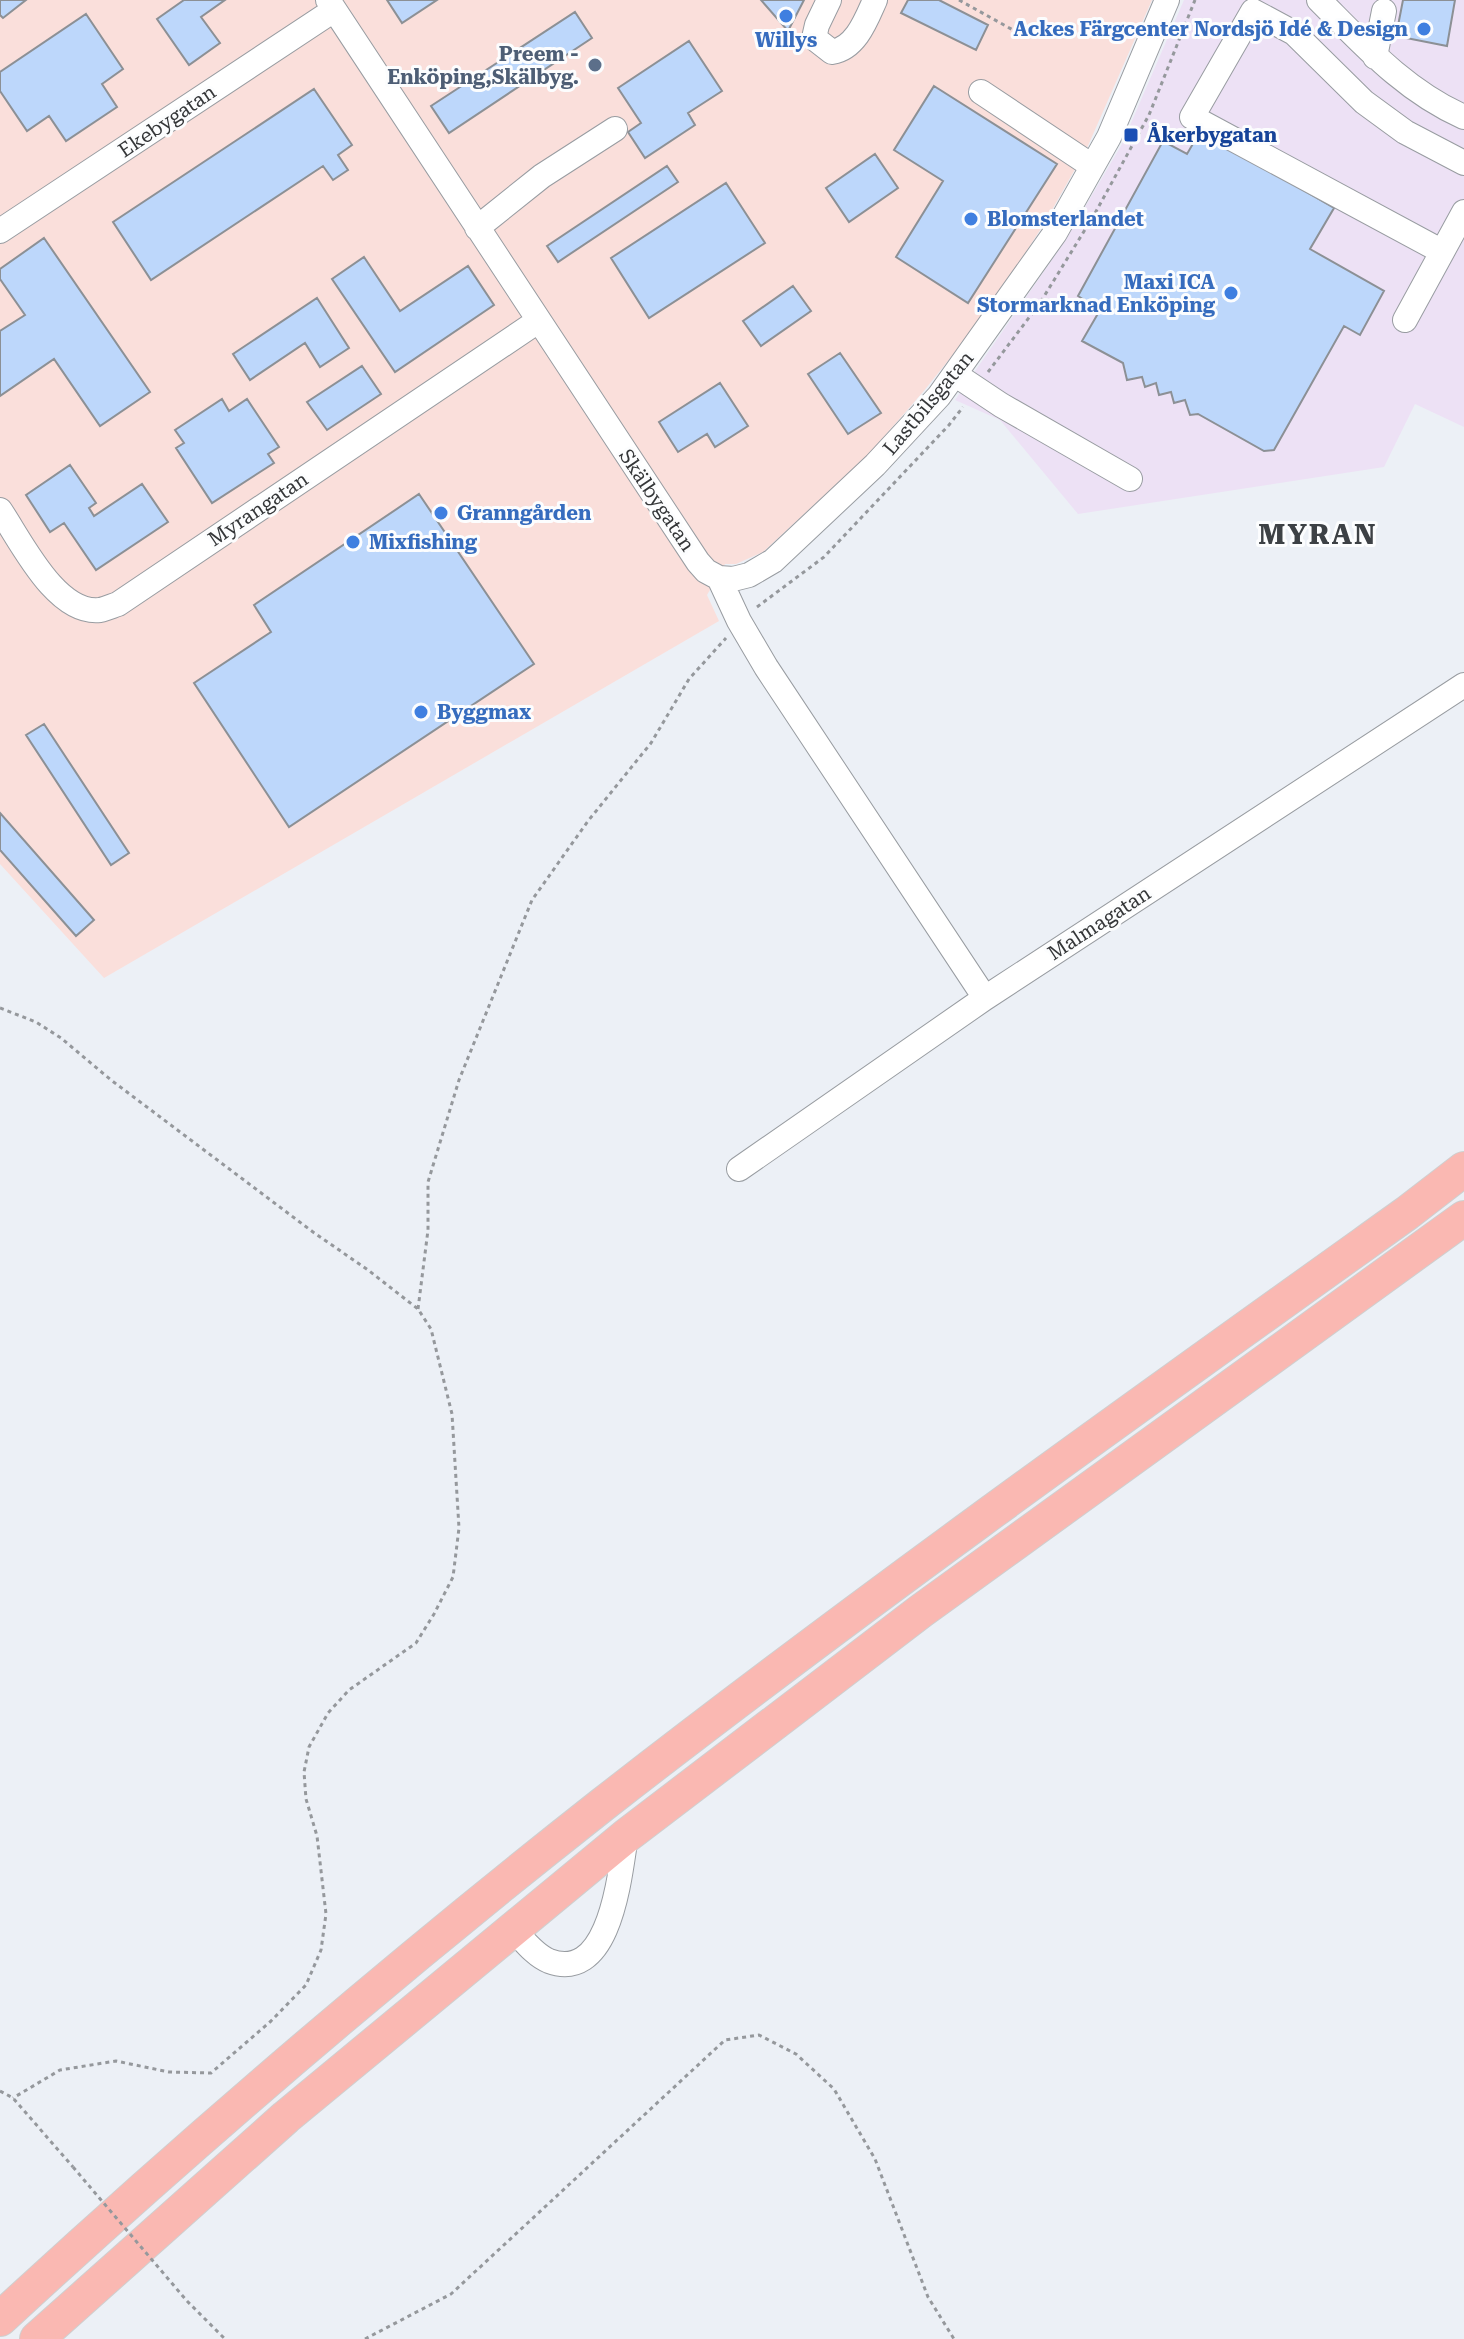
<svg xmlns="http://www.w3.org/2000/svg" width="1464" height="2339" font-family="'Roboto Serif',serif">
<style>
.commercial{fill:#ede1f5}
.industrial{fill:#fadfdb}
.building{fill:#bdd7fb;stroke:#8c9095;stroke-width:2}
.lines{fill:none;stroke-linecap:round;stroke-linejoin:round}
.minor-casing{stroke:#989ca1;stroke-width:26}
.highway-casing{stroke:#cfcfcf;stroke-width:36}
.path{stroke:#95989c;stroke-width:3;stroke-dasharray:4 4;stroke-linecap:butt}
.minor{stroke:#fff;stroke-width:24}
.highway{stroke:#fab8b2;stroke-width:34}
.path-bridge{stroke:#95989c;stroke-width:3;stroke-dasharray:4 4;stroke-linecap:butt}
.shop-dot{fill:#3f7fe0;stroke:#fcfdfe;stroke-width:3}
.service-dot{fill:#5c6f8a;stroke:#fcfdfe;stroke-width:3}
.transit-dot{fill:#1a4fb4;stroke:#fcfdfe;stroke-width:3}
.labels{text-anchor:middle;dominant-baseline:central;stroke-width:6;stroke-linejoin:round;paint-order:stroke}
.shop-label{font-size:20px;font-weight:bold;fill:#366cbe;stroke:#fcfdfe;text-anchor:start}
.service-label{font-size:20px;font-weight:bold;fill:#4e5e75;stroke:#fcfdfe;text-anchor:end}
.street-label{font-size:20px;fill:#353739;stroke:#fcfdfe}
.transit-label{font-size:20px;font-weight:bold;fill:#164399;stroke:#fcfdfe;text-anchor:start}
.district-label{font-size:28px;font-weight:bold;letter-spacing:2px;fill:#3d4145;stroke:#fcfdfe}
</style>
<rect width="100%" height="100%" fill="#ecf0f6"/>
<!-- commercial -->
<path class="commercial" d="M1184 0H1464V427L1415 404 1384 467 1078 514 1000 420 955 400 1065 241 1122 144Z"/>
<!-- industrial -->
<path class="industrial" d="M0 0H1152L1087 148 1044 224 987 312 923 392 867 456 763 552 736 564H725L707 595 719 621 104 978 0 864Z"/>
<!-- building -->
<path class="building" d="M0 0H26L3 18 0 15Z
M184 0H225L201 17 220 43 189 65 157 19Z
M387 0H437L402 23Z
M761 0H804L788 31Z
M908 0H939L988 25 976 50 901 13Z
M1403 0H1455L1447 46 1396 36Z
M575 12 592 38 449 133 431 106Z
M86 14 123 69 102 84 117 107 66 141 49 116 27 131 0 91V72Z
M689 41 722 91 688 113 695 125 645 158 628 132 641 123 618 88Z
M934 86 1057 164 968 303 896 257 943 181 894 150Z
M314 89 352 145 338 155 348 170 333 180 323 166 151 280 113 222Z
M1201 130 1334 208 1310 249 1384 291 1360 335 1344 326 1274 450 1264 451 1198 414 1190 415 1185 400 1174 403 1171 392 1159 395 1156 383 1145 387 1142 377 1127 380 1123 363 1082 341 1100 310 1078 296 1163 141 1187 154Z
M875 154 898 188 849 222 826 188Z
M667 166 678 182 558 262 547 246Z
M726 183 765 243 649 318 611 258Z
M44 238 150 392 100 426 54 359 0 396V331L25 315 0 279V269Z
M364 257 400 311 468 266 494 305 395 372 332 279Z
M793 286 811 311 761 346 743 321Z
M317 298 349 348 320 367 305 343 250 380 233 354Z
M840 353 881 413 848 434 808 374Z
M362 366 381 394 327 430 307 402Z
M720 383 748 426 715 447 707 434 678 452 659 422Z
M222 399 229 411 247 399 279 447 268 454 274 463 212 503 176 448 184 443 175 430Z
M70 465 96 503 89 508 94 516 142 484 168 522 96 570 64 523 50 532 26 495Z
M419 494 534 664 289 827 194 683 271 632 254 605Z
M44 724 129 853 111 865 26 735Z
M0 813 94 920 76 936 0 850Z"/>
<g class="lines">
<defs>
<path id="minor" d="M328 0 698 562 706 571 719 578 739 621 766 667 985 998
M829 0 817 25 814 38 832 52C856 48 866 20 875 0
M1319 0C1364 45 1405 91 1464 117
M1375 57 1384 11
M981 92 1092 166
M477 228 542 176 615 129
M0 231 334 10
M1441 251 1192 117 1253 11 1294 33 1364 102 1405 132 1464 163
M1405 320 1464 212
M956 375 1001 405 1130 479
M0 510C21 541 56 615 100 610 105 609 112 606 118 604L538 321
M719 578 733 579 749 575 773 561 875 465 939 396 1055 233 1109 137 1167 0
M739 1169 985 998 1464 685
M512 1928C523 1939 534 1955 549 1961 611 1984 620 1872 626 1836"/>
<path id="highway" d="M0 2319C194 2140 395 1968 602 1805 865 1600 1136 1407 1407 1213L1464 1169
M37 2339 286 2117 626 1836 921 1611 1464 1218"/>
</defs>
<!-- minor casing -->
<use href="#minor" class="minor-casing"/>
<!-- highway casing -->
<use href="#highway" class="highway-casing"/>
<!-- path -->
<path class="path" d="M959 0 1013 30
M988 372 1040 303 1094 215 1149 115 1195 0
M757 607 824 557 949 425 963 407
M0 1008 36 1022 61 1038 111 1080 313 1232 368 1270 418 1309 431 1329 452 1414 459 1528 453 1577 434 1614 416 1643 349 1690 328 1713 309 1747 304 1772 306 1799 317 1836 326 1914 321 1950 306 1985 271 2021 211 2073 169 2072 116 2061 60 2070 13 2098
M418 1309 428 1230V1182L459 1080 532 900 588 821 651 743 689 679 726 638
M0 2091 13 2098 73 2167
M187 2301 225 2339
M365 2339 451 2294 725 2040 759 2035 796 2054 834 2089 875 2159 928 2297 954 2339"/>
<!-- minor -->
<use href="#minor" class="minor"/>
<!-- highway -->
<use href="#highway" class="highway"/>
<!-- path-bridge -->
<path class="path-bridge" d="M73 2167 187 2301"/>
</g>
<!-- markers -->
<g class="shop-dot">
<circle cx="786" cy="16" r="8"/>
<circle cx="1424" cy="29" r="8"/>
<circle cx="971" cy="219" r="8"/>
<circle cx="1231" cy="293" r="8"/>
<circle cx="441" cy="513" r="8"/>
<circle cx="353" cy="542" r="8"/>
<circle cx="421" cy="712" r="8"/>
</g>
<circle class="service-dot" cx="595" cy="65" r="8"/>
<rect class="transit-dot" x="1123" y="127" width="16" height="16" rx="4"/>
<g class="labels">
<!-- shop labels -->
<g class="shop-label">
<text x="1408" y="29" text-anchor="end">Ackes Färgcenter Nordsjö Idé &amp; Design</text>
<text x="786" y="40" text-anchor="middle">Willys</text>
<text x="987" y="219">Blomsterlandet</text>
<text x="1215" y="282" text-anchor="end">Maxi ICA<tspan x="1215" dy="23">Stormarknad Enköping</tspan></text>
<text x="457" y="513">Granngården</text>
<text x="369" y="542">Mixfishing</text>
<text x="437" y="712">Byggmax</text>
</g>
<!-- service labels -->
<g class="service-label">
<text x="579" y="54">Preem -<tspan x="579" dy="23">Enköping,Skälbyg.</tspan></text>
</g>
<!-- street labels -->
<g class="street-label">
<text transform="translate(167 121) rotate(-34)">Ekebygatan</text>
<text transform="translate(928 403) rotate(-50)">Lastbilsgatan</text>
<text transform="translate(657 500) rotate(56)">Skälbygatan</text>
<text transform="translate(258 509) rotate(-34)">Myrangatan</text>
<text transform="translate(1099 923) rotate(-33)">Malmagatan</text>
</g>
<!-- transit labels -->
<g class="transit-label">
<text x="1147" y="135">Åkerbygatan</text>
</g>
<!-- district labels -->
<g class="district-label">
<text x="1318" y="534">MYRAN</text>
</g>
</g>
</svg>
